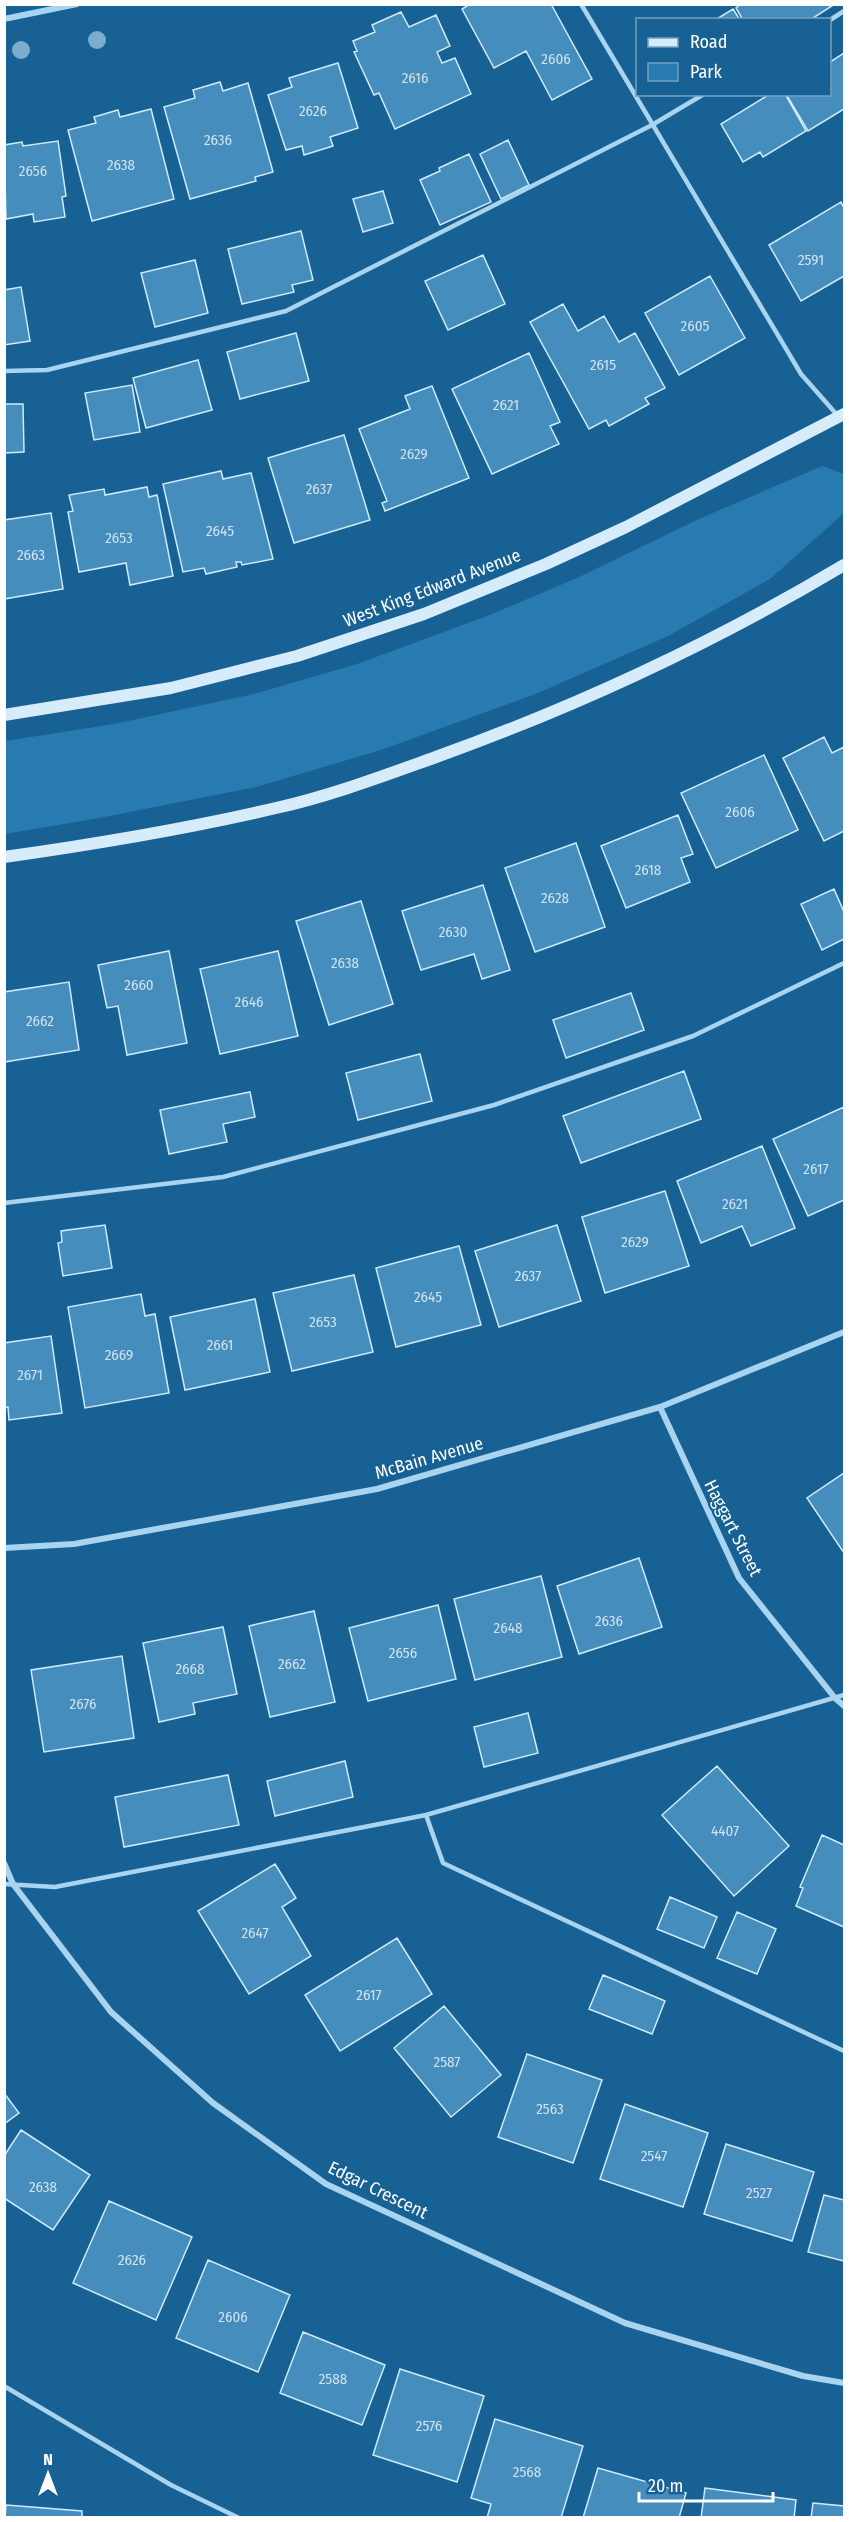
<svg xmlns="http://www.w3.org/2000/svg" width="849" height="2522" font-family="'Fira Sans Condensed',sans-serif">
<style>
.green{fill:#277bb0}
.building{fill:#448dbd;stroke:#cfeafb;stroke-width:1.5}
.lines{fill:none;stroke-linecap:round;stroke-linejoin:round}
.lane{stroke:#a8d4f0;stroke-width:4.5}
.street{stroke:#a8d4f0;stroke-width:6}
.secondary{stroke:#d6ecfb;stroke-width:12}
.tree{fill:#7daccd}
.labels{text-anchor:middle;dominant-baseline:central;stroke-width:4.5;stroke-linejoin:round;paint-order:stroke}
.number-label{font-size:15px;fill:#d0e2ee}
.street-label{font-size:18px;fill:#fff;stroke:#186194}
</style>
<rect width="100%" height="100%" fill="#186194"/>
<!-- green -->
<path class="green" d="M822 466 844 474V513L770 579 668 636 538 693 381 750 256 787 99 818 5 834V741L114 724 254 694 357 664 487 616 577 578 699 519Z"/>
<!-- building -->
<path class="building" d="M470 4H551L592 79 552 100 526 51 494 68 462 9Z
M741 4H835L810 20H743L736 8Z
M733 9 740 20H715Z
M401 12 409 27 436 15 450 46 437 52 442 63 455 58 471 94 395 129 379 93 374 95 354 52 357 51 353 41 375 32 372 25Z
M844 53V109L808 131 786 94H830V62Z
M338 63 358 128 330 137 333 146 304 155 302 146 286 150 268 95 292 87 289 78Z
M220 82 223 91 248 83 273 172 255 177 256 181 190 199 164 107 195 98 193 90Z
M770 94H785L806 131 763 157 760 152 743 162 721 124Z
M151 109 174 199 92 221 68 130 96 123 94 117 118 110 120 117Z
M508 140 529 185 501 199 480 154Z
M58 141 66 196 62 197 65 217 34 222 33 214 6 219 4 145 22 142 23 146Z
M469 154 491 202 440 225 420 180 440 171 439 168Z
M383 191 393 223 363 232 353 199Z
M841 202 844 208V276L801 301 769 245Z
M301 231 313 280 292 285 294 292 242 304 228 249Z
M483 255 505 304 448 330 425 281Z
M195 260 208 313 155 327 141 273Z
M710 276 745 338 679 375 645 313Z
M21 287 30 341 4 345V290Z
M563 304 578 331 604 316 619 342 635 333 665 388 645 398 649 404 609 426 606 420 589 429 530 322Z
M296 333 309 381 240 399 227 352Z
M529 353 560 422 550 426 559 444 492 474 452 389Z
M198 360 212 410 146 428 133 378Z
M132 385 140 432 94 440 85 393Z
M432 386 469 478 385 511 382 503 387 501 359 429 410 409 405 396Z
M4 404H23L24 452 4 453Z
M344 435 370 520 294 543 268 458Z
M221 471 223 479 251 473 273 559 242 565 241 562H236L237 567 206 574 204 568 183 572 163 484Z
M147 487 149 497 157 495 173 576 130 585 126 563 79 572 68 512 73 511 69 495 104 489 105 495Z
M51 513 63 589 4 599V520Z
M824 737 832 753 844 747V831L824 841 783 758Z
M764 755 798 830 716 868 681 793Z
M678 815 693 854 681 858 690 882 626 908 601 846Z
M576 843 605 927 535 952 505 868Z
M483 885 510 970 482 979 474 954 421 970 402 911Z
M834 889 844 912V939L822 950 801 904Z
M361 901 393 1004 329 1025 296 921Z
M169 951 187 1043 127 1055 118 1006 107 1008 98 965Z
M278 951 298 1036 220 1054 200 969Z
M69 982 79 1050 4 1062V992Z
M631 993 644 1030 566 1058 553 1020Z
M420 1054 432 1101 358 1120 346 1073Z
M684 1071 701 1119 581 1163 563 1116Z
M250 1092 255 1117 223 1124 227 1142 169 1154 160 1110Z
M844 1107V1200L808 1216 773 1139Z
M762 1146 795 1228 751 1246 742 1226 701 1243 677 1181Z
M665 1191 689 1266 605 1293 582 1217Z
M105 1225 112 1268 63 1276 58 1243 62 1242 61 1231Z
M557 1225 581 1301 499 1327 475 1251Z
M459 1246 481 1325 396 1347 376 1268Z
M354 1275 373 1352 292 1371 273 1293Z
M141 1294 145 1316 155 1314 169 1393 85 1408 68 1307Z
M255 1299 270 1372 185 1390 170 1317Z
M51 1336 62 1413 9 1420 8 1407 4 1408V1343Z
M844 1473V1553L807 1498Z
M639 1558 662 1627 579 1654 557 1586Z
M541 1576 562 1657 475 1680 454 1599Z
M438 1605 456 1679 368 1701 349 1628Z
M314 1611 335 1702 270 1717 249 1626Z
M223 1627 237 1694 193 1703 195 1714 159 1722 143 1643Z
M122 1656 134 1738 44 1752 31 1670Z
M528 1713 538 1753 484 1767 474 1727Z
M345 1761 353 1797 275 1816 267 1781Z
M717 1766 789 1846 734 1896 662 1815Z
M228 1775 239 1825 124 1847 115 1797Z
M822 1835 844 1845V1927L796 1906 803 1888 800 1887Z
M275 1864 296 1898 282 1907 311 1956 249 1994 198 1911Z
M670 1897 717 1917 704 1948 657 1929Z
M737 1912 776 1929 757 1974 717 1958Z
M397 1938 432 1994 340 2051 305 1995Z
M603 1975 665 2001 652 2034 589 2009Z
M444 2006 501 2075 451 2117 394 2048Z
M527 2054 602 2080 573 2163 498 2137Z
M4 2093 19 2113 4 2124Z
M625 2104 708 2133 683 2207 600 2179Z
M21 2130 90 2175 53 2230 4 2198V2156Z
M726 2144 814 2172 792 2241 704 2214Z
M824 2195 844 2200V2261L808 2252Z
M109 2201 192 2237 156 2320 73 2283Z
M208 2260 290 2295 258 2372 176 2338Z
M303 2332 385 2365 362 2425 280 2393Z
M400 2369 484 2396 457 2482 373 2455Z
M495 2419 583 2446 561 2518H487L491 2504 471 2498Z
M598 2468 686 2493 679 2518H583Z
M705 2488 796 2500 794 2518H701Z
M813 2503 844 2506V2518H811Z
M6 2505 82 2511V2518H5Z"/>
<g class="lines">
<!-- lane -->
<path class="lane" d="M581 4 801 374 838 416
M830 20 844 11
M4 371 47 370 286 311 652 125 704 94
M4 1203 223 1177 494 1105 693 1036 844 963
M426 1815 443 1863 844 2051
M4 1884 55 1887 426 1815 844 1695
M4 2386 171 2485 239 2518"/>
<!-- street -->
<path class="street" d="M4 19 77 4
M660 1407 739 1578 835 1698 844 1706
M4 1548 74 1544 377 1489 660 1407 844 1332
M4 1863 13 1884 111 2012 213 2103 326 2184 625 2323 803 2376 844 2383"/>
<!-- secondary -->
<path class="secondary" d="M4 715 171 688 297 656 424 614 546 564 626 527 844 414
M4 857C96 844 186 829 276 808 330 796 383 776 436 757 578 706 715 642 844 565"/>
</g>
<!-- trees -->
<g class="tree">
<circle cx="97" cy="40" r="9"/>
<circle cx="21" cy="50" r="9"/>
</g>
<g class="labels">
<!-- number labels -->
<g class="number-label">
<text x="556" y="59">2606</text>
<text x="415" y="78">2616</text>
<text x="313" y="111">2626</text>
<text x="218" y="140">2636</text>
<text x="121" y="165">2638</text>
<text x="33" y="171">2656</text>
<text x="811" y="260">2591</text>
<text x="695" y="326">2605</text>
<text x="603" y="365">2615</text>
<text x="506" y="405">2621</text>
<text x="414" y="454">2629</text>
<text x="319" y="489">2637</text>
<text x="220" y="531">2645</text>
<text x="119" y="538">2653</text>
<text x="31" y="555">2663</text>
<text x="740" y="812">2606</text>
<text x="648" y="870">2618</text>
<text x="555" y="898">2628</text>
<text x="453" y="932">2630</text>
<text x="345" y="963">2638</text>
<text x="139" y="985">2660</text>
<text x="249" y="1002">2646</text>
<text x="40" y="1021">2662</text>
<text x="816" y="1169">2617</text>
<text x="735" y="1204">2621</text>
<text x="635" y="1242">2629</text>
<text x="528" y="1276">2637</text>
<text x="428" y="1297">2645</text>
<text x="323" y="1322">2653</text>
<text x="220" y="1345">2661</text>
<text x="119" y="1355">2669</text>
<text x="30" y="1375">2671</text>
<text x="609" y="1621">2636</text>
<text x="508" y="1628">2648</text>
<text x="403" y="1653">2656</text>
<text x="292" y="1664">2662</text>
<text x="190" y="1669">2668</text>
<text x="83" y="1704">2676</text>
<text x="725" y="1831">4407</text>
<text x="255" y="1933">2647</text>
<text x="369" y="1995">2617</text>
<text x="447" y="2062">2587</text>
<text x="550" y="2109">2563</text>
<text x="654" y="2156">2547</text>
<text x="43" y="2187">2638</text>
<text x="759" y="2193">2527</text>
<text x="132" y="2260">2626</text>
<text x="233" y="2317">2606</text>
<text x="333" y="2379">2588</text>
<text x="429" y="2426">2576</text>
<text x="527" y="2472">2568</text>
</g>
<!-- street labels -->
<g class="street-label">
<text transform="translate(432 588) rotate(-21)">West King Edward Avenue</text>
<text transform="translate(429 1458) rotate(-16)">McBain Avenue</text>
<text transform="translate(733 1528) rotate(63)">Haggart Street</text>
<text transform="translate(378 2190) rotate(26)">Edgar Crescent</text>
</g>
</g>
<!-- border -->
<rect width="849" height="2522" fill="none" stroke="#ffffff" stroke-width="12"/>
<!-- legend -->
<rect x="636" y="18" width="195" height="78" fill="#186194" stroke="#74a0bf" stroke-width="1.5"/>
<rect x="648" y="38" width="30" height="9" fill="#d6ecfb" stroke="#74a0bf" stroke-width="1.5"/>
<text x="690" y="48" font-size="18" fill="#ffffff">Road</text>
<rect x="648" y="63" width="30" height="18" fill="#277bb0" stroke="#74a0bf" stroke-width="1.5"/>
<text x="690" y="78" font-size="18" fill="#ffffff">Park</text>
<!-- north arrow -->
<g transform="translate(48 2474)" stroke="#186194" stroke-width="4.5" paint-order="stroke">
<path d="M0-4.5L10 22L0 15L-10 22Z" fill="#ffffff"/>
<text y="-9" font-size="16" font-weight="bold" text-anchor="middle" fill="#ffffff">N</text>
</g>
<!-- scale -->
<path d="M639 2492v9h134v-9" fill="none" stroke="#ffffff" stroke-width="3"/>
<text x="648" y="2492" font-size="18" fill="#ffffff" stroke="#186194" stroke-width="4.5" paint-order="stroke">20 m</text>
</svg>
